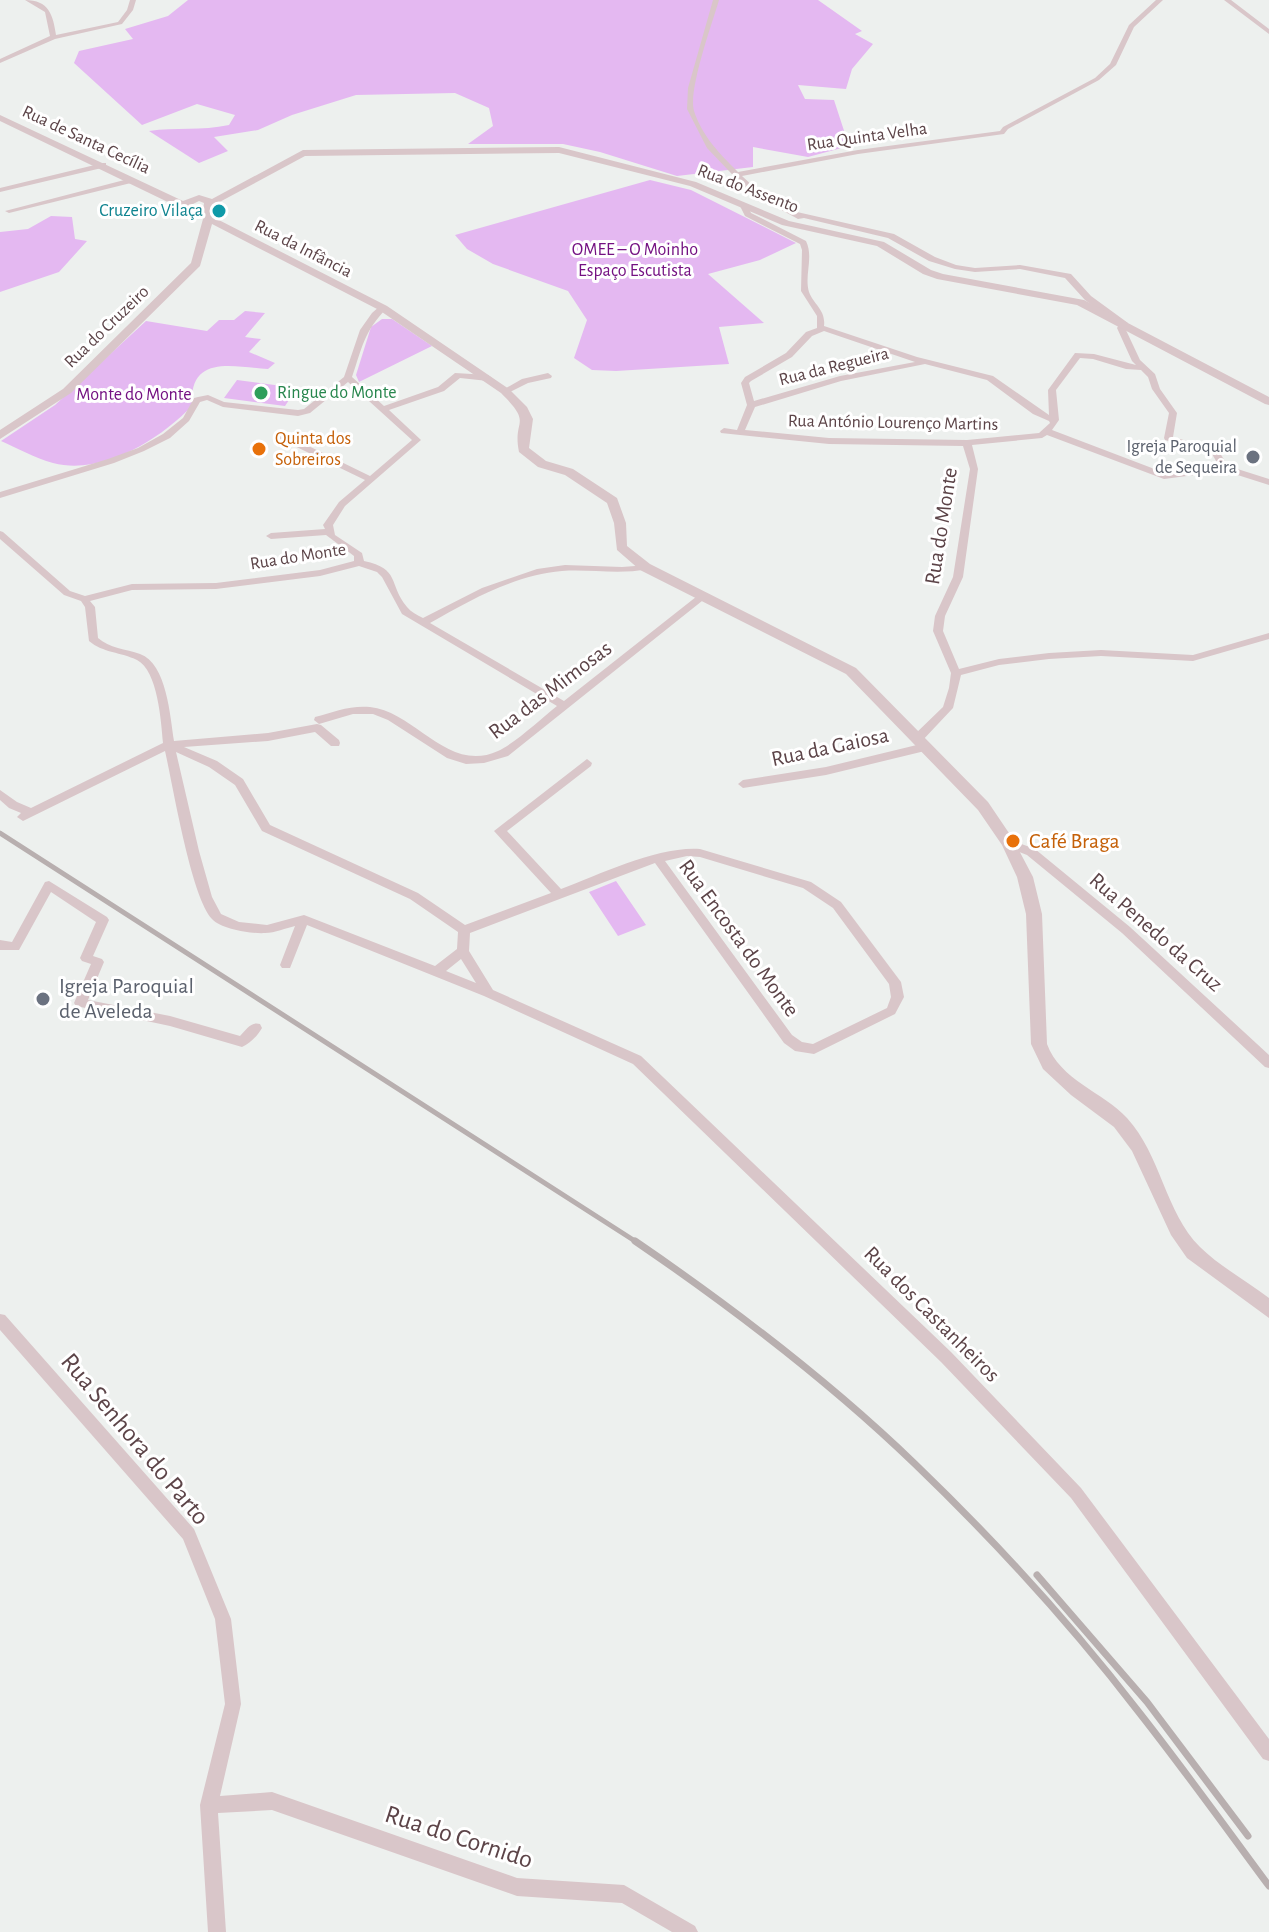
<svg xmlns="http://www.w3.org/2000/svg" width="1269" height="1932" font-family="'Alegreya Sans',sans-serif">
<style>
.green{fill:#e4b8f1}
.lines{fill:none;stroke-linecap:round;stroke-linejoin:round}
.minor{fill:#d9c6c9;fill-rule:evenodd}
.tertiary{fill:#d9c6c9;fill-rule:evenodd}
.rail-far1{stroke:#b8afaf;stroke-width:5}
.rail{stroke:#b8afaf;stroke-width:7}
.culture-dot{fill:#0f9aa8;stroke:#fff;stroke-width:3}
.leisure-dot{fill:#2e9e5b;stroke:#fff;stroke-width:3}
.food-dot{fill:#e8710a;stroke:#fff;stroke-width:3}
.worship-dot{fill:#6b7280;stroke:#fff;stroke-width:3}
.labels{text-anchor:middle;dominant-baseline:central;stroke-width:6;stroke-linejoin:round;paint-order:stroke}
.far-street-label{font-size:18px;fill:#5c4448;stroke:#fff}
.far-culture-label{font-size:18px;fill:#0d838f;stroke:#fff;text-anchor:end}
.far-park-label{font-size:18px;fill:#741182;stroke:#fff}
.far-leisure-label{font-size:18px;fill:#27864d;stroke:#fff;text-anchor:start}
.far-food-label{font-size:18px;fill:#c56008;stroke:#fff;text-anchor:start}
.far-worship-label{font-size:18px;fill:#5b616d;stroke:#fff;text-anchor:end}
.street-label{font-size:22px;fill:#5c4448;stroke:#fff}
.food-label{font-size:22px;fill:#c56008;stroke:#fff;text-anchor:start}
.worship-label{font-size:22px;fill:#5b616d;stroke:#fff;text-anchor:start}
.near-street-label{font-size:26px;fill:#5c4448;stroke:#fff}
</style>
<rect width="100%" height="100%" fill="#edf0ee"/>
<!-- green -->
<path class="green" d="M188 0H818L862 31 855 34 873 44 852 69 846 89 798 85 805 99 834 100 849 146 808 157 753 147V167L677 176 600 152 563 144H468L493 126 489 108 455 93 356 95 292 115 258 130 214 137 228 151 199 163 149 131C176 127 201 131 229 125L235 115 197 104 142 125 74 63 79 51 133 39 125 29 168 16Z
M650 180 691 190 796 243 760 260 708 274 764 323 719 327 729 364 616 371 592 370 574 358 587 320 568 291 493 264 467 249 455 235Z
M51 216 72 217 75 239 87 241 59 272 0 292V232L28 229Z
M245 311 265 313 245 337 261 339 249 352 275 363 268 369C232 367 189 354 192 406 160 439 103 476 53 463 35 458 17 448 1 441L55 405 146 321 207 331 219 320H234Z
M382 319H392L432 346 359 382 356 375 371 327Z
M237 380 297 388 285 406 224 398Z
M616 881 646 925 618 936 589 892Z"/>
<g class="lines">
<!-- minor -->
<path class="minor" d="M25 0C49 0 53 15 56 35L118 22 127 10 130 0H136L133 10 122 24 55 39 0 63V59L50 36 45 12Z
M713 0H719C712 24 688 90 694 111 702 136 720 154 738 172L858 150 1000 131 1003 127 1095 78 1110 64 1129 25 1156 0H1163L1134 27 1116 65 1099 80 1008 129 1004 134 858 154 742 176 755 188 797 212 894 234 935 257 956 265 975 268 1020 265 1071 274 1091 296 1128 323 1125 328 1140 360 1155 374 1160 389 1177 413 1173 437 1218 450 1228 466 1269 479V485L1225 471 1164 479 1047 435 1042 438 972 445 978 469 963 577 945 616 943 631 959 669 999 659 1049 653 1101 650 1193 655 1269 633V639L1193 661 1101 656 1049 659 999 665 961 675 953 708 921 742H913L912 739 913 736 943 707 949 688 951 673 933 631 935 616 953 577 970 469 963 446 829 444 721 433 720 431 724 428 737 430 747 405 741 383 745 377 786 353 806 332 817 328V316L801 291 802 250 800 244 745 216 740 206 747 204 751 213 806 241C814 258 804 275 809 292 814 305 826 310 824 326L917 357 993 376 1049 415 1048 390 1075 353 1094 354 1136 365 1132 361 1117 328 1120 323H1116L1085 300 1065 278 1020 269 975 272 955 269 929 261 888 238 804 218 798 219 749 192 707 148 687 109 688 88ZM824 331 915 362 840 376 754 401 749 383 751 381 792 357 812 336ZM1080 358 1093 359 1126 369 1141 370 1148 377 1152 389 1169 413 1164 438 1165 440 1212 454 1219 466 1165 473 1052 430 1059 420 1056 390ZM925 364 987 380 1033 414 1049 421 1050 423 1039 433 967 440 829 438 745 430 755 407 841 381Z
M1224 0H1231L1269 29V34Z
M103 163H106V167L0 192V188Z
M132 178 136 180 135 182 9 213 5 211Z
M380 306 387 308C364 331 362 348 352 377L384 406 438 387 455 373 488 375 492 378 488 381 460 378 444 391 389 410 421 440 345 506 333 525 335 535 362 553 364 561C401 569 388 584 407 607 411 612 417 615 423 618L482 588 537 569 565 565 622 567 648 565V569C619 575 591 569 562 571 515 575 470 600 430 623L564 701 701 593H707V597L508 756 484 763 466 764 447 758 388 720 373 714H353L319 724 314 720 315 717C333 712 351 705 370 707 416 712 448 774 498 751 514 744 542 718 557 706L402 614 382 577 377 572 359 566 320 576 216 589 132 590 90 601 95 607 98 638C109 648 126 649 140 654 167 664 170 716 174 741L268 733 317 724 321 725 339 740 340 743 339 746H331L315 732 268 741 184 747 217 761 243 779 270 825 418 893 465 925 551 893 494 831 587 759 592 763 591 766 507 831 561 889C601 874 658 846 700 849L811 882 841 902 901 982 904 997 895 1014 814 1054 795 1051 784 1043 655 863 470 933 469 951 493 990 641 1056 951 1352 1081 1488 1269 1739V1761L1263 1759 1071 1498 941 1362 633 1064 484 996 307 925 290 968H282L280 965 295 926C286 928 275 933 265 933 252 934 221 929 212 919 191 896 173 786 165 751L23 821 17 817 21 813 9 808 0 800V790L17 802 31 808 163 743C161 721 158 671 137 660 121 652 103 653 89 641L85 607 81 601 64 595 0 539V531L3 532 70 591 85 596 132 584 216 583 320 570 354 561V556L326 535 271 539 266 536 271 533 325 529 323 525 339 502 365 480 280 439V435H286L370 476 412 440 348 382 310 413 298 416 223 407 207 400 200 402 189 421 170 438 144 451 114 463 0 498V492L108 459 138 448 163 434 183 418 194 398 198 397 208 395 224 402 298 410 304 409 344 377 360 330 372 313ZM176 752 209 767 235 785 262 831 410 899 458 932 457 949 435 966 304 915 267 925 239 922 221 914 212 897 199 851ZM687 856 700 857 803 888 833 908 889 984 891 997 887 1008 813 1044 802 1042 792 1035 665 861ZM461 959 476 983 446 971Z
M548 373 552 376 551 378 528 383 508 393 501 391 522 379Z
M925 743 930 747 929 750 826 775 743 788 738 784 743 780 826 767Z
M1008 839 1035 849 1130 927 1269 1055V1068L1265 1067 1122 933 1027 855 1004 846 1002 843Z
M49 881 107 917 109 920 93 956 102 959 104 962 88 1000 170 1016 240 1036C246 1030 251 1021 260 1024L262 1028C258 1035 250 1044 242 1047L170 1026 76 1006 74 1003 91 964 82 961 80 958 96 922 51 892 19 950H0V940L12 942 45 882Z
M0 1314 5 1315 194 1529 231 1619 241 1704 220 1796 272 1792 517 1878 624 1885 695 1926 698 1932H672L622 1903 517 1896 272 1810 218 1813 226 1932H208L200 1805 225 1704 215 1619 183 1539 0 1330Z"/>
<!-- tertiary -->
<path class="tertiary" d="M0 115 183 201 199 195 212 199 303 150 559 147 696 182 789 221 884 242 931 270 943 274 1084 300 1269 397V405L1265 404 1077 305 937 279 923 274 877 246 782 225 690 186 559 153 305 156 214 205 213 217 387 306 509 389 527 407 533 419 529 448 546 461 573 469 617 498 626 523 627 546 650 564 856 668 988 802 1013 839 1033 877 1042 914 1047 1044C1060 1080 1103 1092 1127 1118 1161 1155 1165 1212 1200 1247 1219 1266 1247 1281 1269 1298V1318L1187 1258 1171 1235 1132 1151 1114 1127 1071 1095 1043 1069 1031 1044 1026 914 1017 877 1002 845 978 810 846 674 640 570 617 550 614 523 607 503 565 475 538 467 519 452C512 418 534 426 501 393L379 310 212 224 200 266 71 393 0 439V430L63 389 191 263 203 219 0 121ZM199 201 204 203 203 212 191 205Z"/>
<!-- rail-far1 -->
<path class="rail-far1" d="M0 833 638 1243"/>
<!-- rail -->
<path class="rail" d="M635 1241C733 1308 829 1381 915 1464 994 1540 1071 1624 1138 1711 1183 1768 1226 1828 1269 1886
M1037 1575 1147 1702 1248 1836"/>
</g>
<!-- markers -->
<circle class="culture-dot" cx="219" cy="211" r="8"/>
<circle class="leisure-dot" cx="261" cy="393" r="8"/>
<g class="food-dot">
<circle cx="259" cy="449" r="8"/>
<circle cx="1013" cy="841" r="8"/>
</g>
<g class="worship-dot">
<circle cx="1253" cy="457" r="8"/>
<circle cx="43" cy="999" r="8"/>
</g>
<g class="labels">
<!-- far-street labels -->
<g class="far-street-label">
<text transform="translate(867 137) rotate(-8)">Rua Quinta Velha</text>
<text transform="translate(86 140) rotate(25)">Rua de Santa Cecília</text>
<text transform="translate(748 189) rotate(21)">Rua do Assento</text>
<text transform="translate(303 249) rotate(27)">Rua da Infância</text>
<text transform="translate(107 327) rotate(-44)">Rua do Cruzeiro</text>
<text transform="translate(834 367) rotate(-14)">Rua da Regueira</text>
<text transform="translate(893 423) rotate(1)">Rua António Lourenço Martins</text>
<text transform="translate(298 557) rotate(-9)">Rua do Monte</text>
</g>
<!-- far-culture labels -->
<g class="far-culture-label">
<text x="203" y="211">Cruzeiro Vilaça</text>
</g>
<!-- far-park labels -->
<g class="far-park-label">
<text x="635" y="250">OMEE – O Moinho<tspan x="635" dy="21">Espaço Escutista</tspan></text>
<text x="134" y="395">Monte do Monte</text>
</g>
<!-- far-leisure labels -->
<g class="far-leisure-label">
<text x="277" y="393">Ringue do Monte</text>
</g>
<!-- far-food labels -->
<g class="far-food-label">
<text x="275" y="439">Quinta dos<tspan x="275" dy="21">Sobreiros</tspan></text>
</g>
<!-- far-worship labels -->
<g class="far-worship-label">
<text x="1237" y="447">Igreja Paroquial<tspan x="1237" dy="21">de Sequeira</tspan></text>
</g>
<!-- street labels -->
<g class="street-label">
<text transform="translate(941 526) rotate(-81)">Rua do Monte</text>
<text transform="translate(550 690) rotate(-37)">Rua das Mimosas</text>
<text transform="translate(830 747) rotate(-12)">Rua da Gaiosa</text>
<text transform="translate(1156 932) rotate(41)">Rua Penedo da Cruz</text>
<text transform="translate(739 938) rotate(54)">Rua Encosta do Monte</text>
<text transform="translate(932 1314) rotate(45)">Rua dos Castanheiros</text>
</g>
<!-- food labels -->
<g class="food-label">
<text x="1029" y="841">Café Braga</text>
</g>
<!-- worship labels -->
<g class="worship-label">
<text x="59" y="986">Igreja Paroquial<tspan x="59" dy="25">de Aveleda</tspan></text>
</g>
<!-- near-street labels -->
<g class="near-street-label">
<text transform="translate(135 1439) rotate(50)">Rua Senhora do Parto</text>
<text transform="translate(459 1837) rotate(18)">Rua do Cornido</text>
</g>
</g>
</svg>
